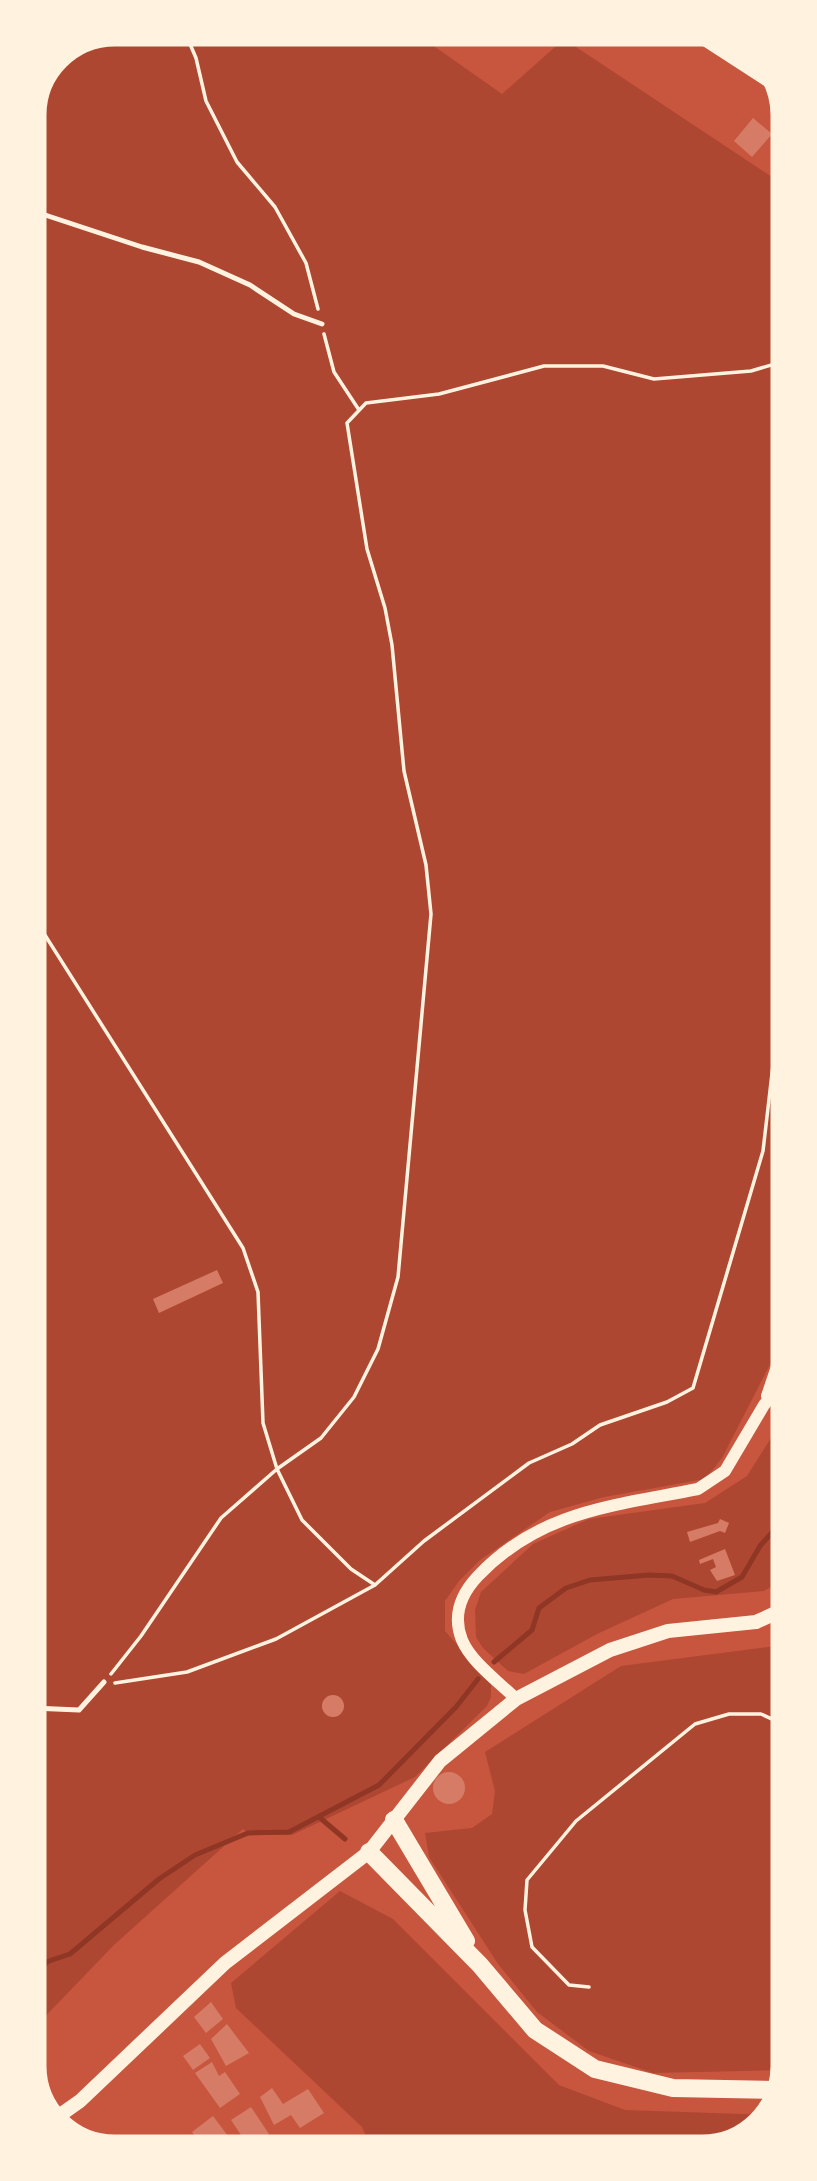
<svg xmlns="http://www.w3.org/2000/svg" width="817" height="2181" font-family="Lato,sans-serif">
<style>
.green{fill:#ae4732}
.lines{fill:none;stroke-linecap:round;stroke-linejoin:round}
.stream{stroke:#8f3625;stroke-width:5}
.building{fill:#d67c66}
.path{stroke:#fff3e0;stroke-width:3.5}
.service{stroke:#fff3e0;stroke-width:5}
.minor{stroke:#fff3e0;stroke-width:7}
.tertiary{stroke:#fff3e0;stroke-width:12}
.secondary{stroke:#fff3e0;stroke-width:14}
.trunk{stroke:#fff3e0;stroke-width:18}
.rim{fill:none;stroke:#fff3e0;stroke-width:9}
</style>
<rect width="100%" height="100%" fill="#c8553d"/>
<!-- green -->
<path class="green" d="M115 30H411L502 94 564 39 784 185 786 1333 722 1458 705 1479 604 1497 550 1512 480 1560 459 1581 445 1601V1631L491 1683V1697L487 1706 415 1777 292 1835H250L243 1829 114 1945 33 2029 30 110 55 55Z
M786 1414V1578L764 1591 673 1599 597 1634 524 1674 508 1671 483 1648 476 1637 475 1610 481 1592 533 1544 589 1519 705 1503 747 1476Z
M787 1637 786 2070 653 2073 589 2051 537 2012 498 1964 429 1857 425 1833 472 1828 492 1814 495 1791 485 1752 621 1666 776 1646Z
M340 1891 393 1919 559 2085 625 2110 770 2115 769 2118 724 2148 372 2150 362 2127 236 2008 231 1983Z"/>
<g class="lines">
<!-- stream -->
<path class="stream" d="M494 1662 532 1630 539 1608 566 1588 590 1580 649 1575 672 1576 704 1590 716 1592 742 1577 760 1546 782 1521 786 1511
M319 1817 345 1839
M33 1973 49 1961 70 1954 159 1879 195 1855 248 1833 289 1832 379 1785 456 1707 478 1679"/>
</g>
<!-- building -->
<path class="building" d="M753 118 772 134 752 157 734 141Z
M217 1270 223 1283 159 1313 153 1299Z
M720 1519 729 1523 725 1533 720 1531 690 1542 687 1532 718 1523Z
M725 1549 735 1575 717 1581 710 1570 716 1567 713 1559 700 1564 699 1560Z
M322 1706a11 11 0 1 1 22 0a11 11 0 1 1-22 0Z
M433 1788a16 16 0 1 1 32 0a16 16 0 1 1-32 0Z
M211 2002 223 2019 206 2033 194 2017Z
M227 2024 249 2053 226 2066 211 2039Z
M200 2044 210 2058 193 2070 183 2056Z
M212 2062 219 2076 225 2072 240 2094 220 2108 195 2073Z
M272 2088 283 2104 308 2089 324 2113 300 2128 291 2115 274 2125 260 2097Z
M251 2107 269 2134 249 2147 231 2120Z
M213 2116 228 2136 239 2150 206 2151 192 2132Z"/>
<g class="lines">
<!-- path -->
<path class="path" d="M184 30 196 58 206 101 237 162 275 207 306 263 318 309
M324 334 334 372 359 410
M31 913 243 1248 258 1292 263 1423 277 1469 302 1520 351 1569 375 1585
M111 1674 141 1636 221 1518 277 1469 321 1438 354 1397 378 1349 398 1277 431 914 426 865 404 771 392 645 385 608 367 549 347 423 366 403 439 394 544 366H603L654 379 751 371 785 361
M115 1683 187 1672 276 1639 375 1585 424 1541 529 1463 572 1444 600 1425 667 1402 693 1388 763 1151 786 953
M589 1987 569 1985 532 1947 525 1910 527 1880 576 1821 695 1724 729 1714H761L787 1726"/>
<!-- service -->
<path class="service" d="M30 210 142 247 199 262 250 285 294 314 322 324
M32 1708 79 1710 104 1682"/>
<!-- minor -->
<path class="minor" d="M711 44 717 33"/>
<!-- tertiary -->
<path class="tertiary" d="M689 30 783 91
M767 1396 786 1340
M516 1699C499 1682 471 1662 462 1640 452 1615 461 1594 478 1576 541 1510 614 1506 698 1489L725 1471 764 1405 786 1377"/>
<!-- secondary -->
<path class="secondary" d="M53 2120 80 2101 225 1963 369 1852 440 1761 516 1699 610 1650 668 1631 756 1622 787 1608"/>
<!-- trunk -->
<path class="trunk" d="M394 1820 466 1941
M369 1852 480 1965 535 2030 595 2069 673 2088 779 2090"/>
</g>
<!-- crop -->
<path d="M0 0H817V2181H0ZM115 42H702A73 73 0 0 1 775 115V2066A73 73 0 0 1 702 2139H115A73 73 0 0 1 42 2066V115A73 73 0 0 1 115 42Z" fill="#fff3e0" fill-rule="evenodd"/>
<path class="rim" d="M115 42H702A73 73 0 0 1 775 115V2066A73 73 0 0 1 702 2139H115A73 73 0 0 1 42 2066V115A73 73 0 0 1 115 42Z"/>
</svg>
